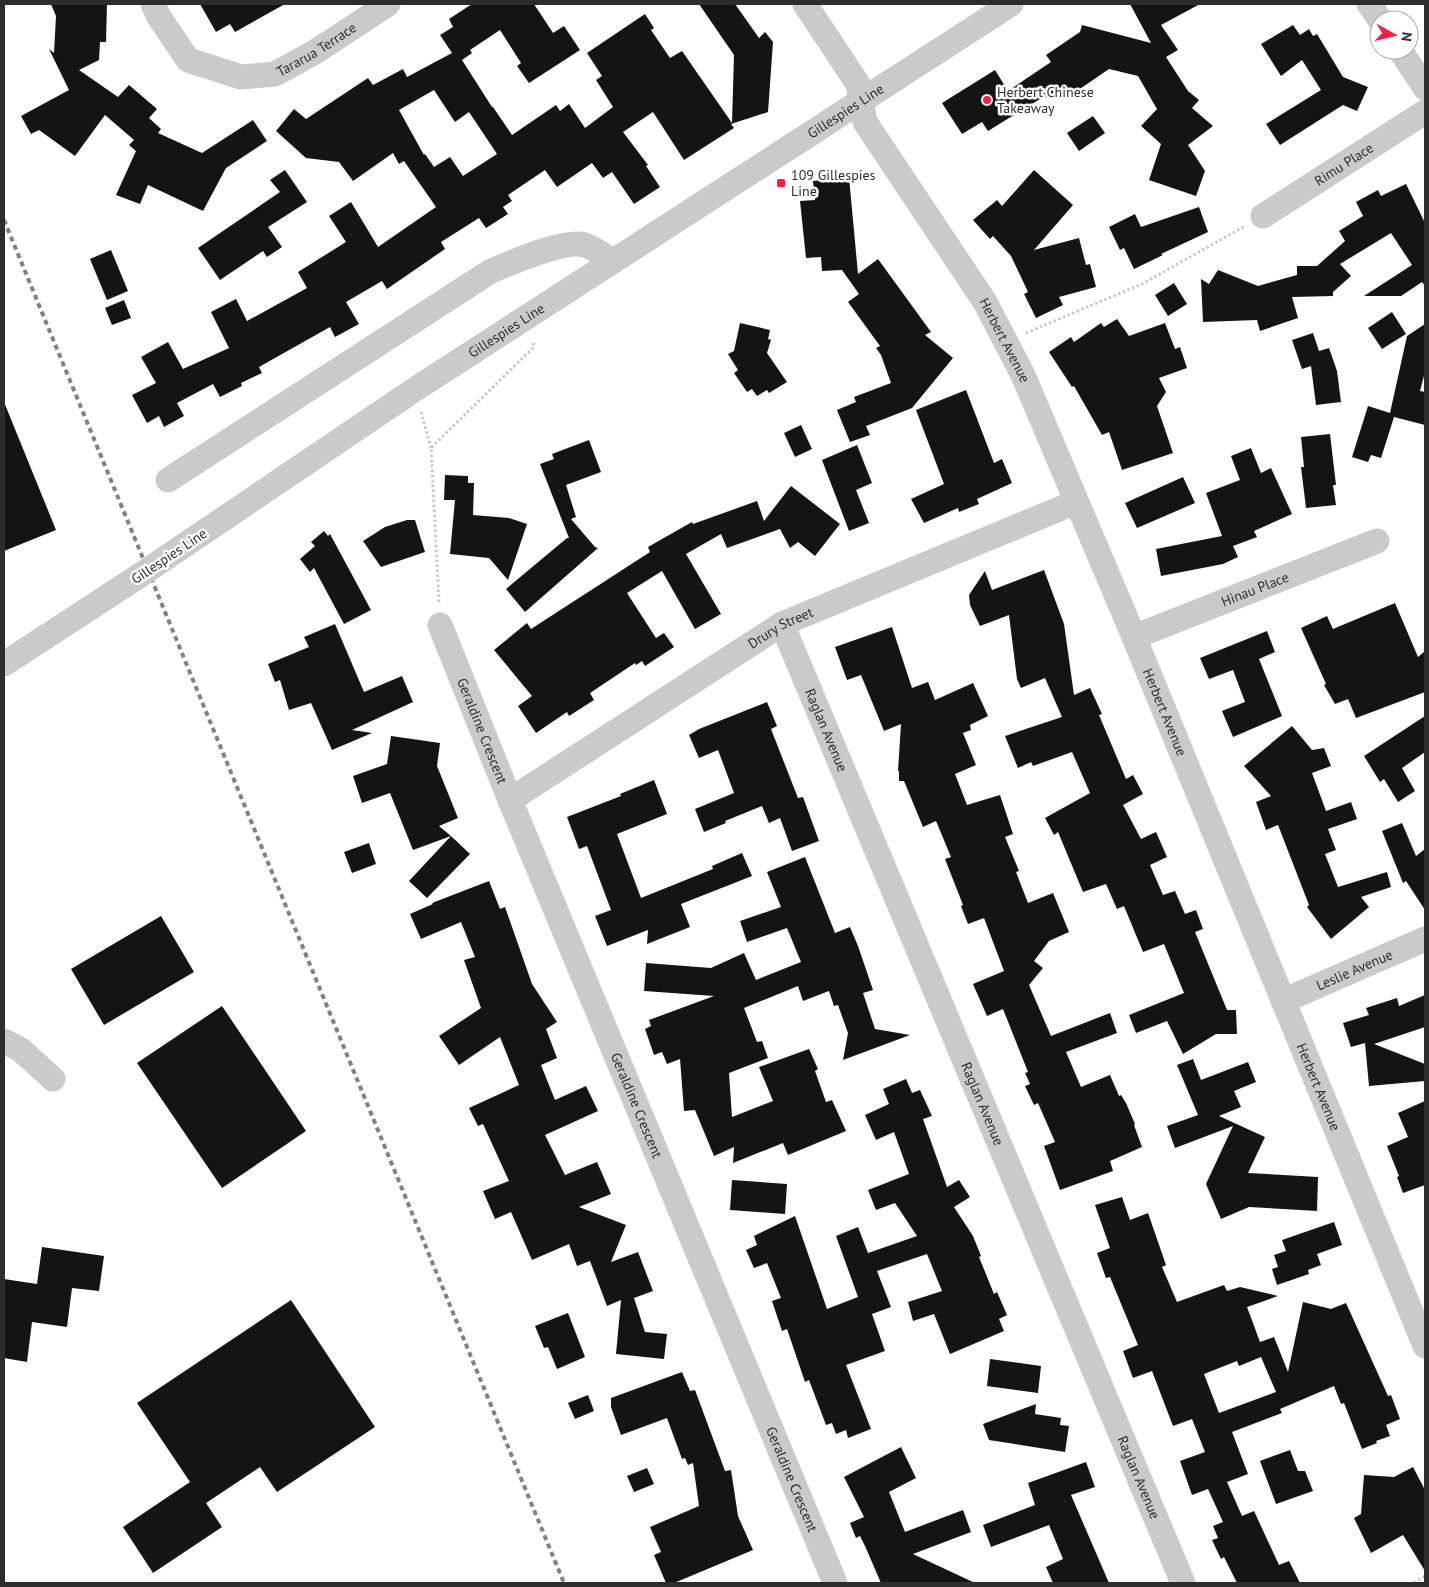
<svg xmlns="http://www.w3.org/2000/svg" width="1429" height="1587" font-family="'PT Sans',sans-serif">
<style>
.building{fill:#141414;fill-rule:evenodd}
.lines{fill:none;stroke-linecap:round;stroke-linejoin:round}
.path{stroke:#cacaca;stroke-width:3;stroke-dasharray:2.5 2.5;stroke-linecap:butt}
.minor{stroke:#cacaca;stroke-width:25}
.rail{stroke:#828282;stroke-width:4;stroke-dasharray:5 4;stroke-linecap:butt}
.minor-bridge{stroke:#cacaca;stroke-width:25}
.poi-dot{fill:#f22146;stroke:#fff;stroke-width:2}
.labels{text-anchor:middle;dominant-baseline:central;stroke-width:5;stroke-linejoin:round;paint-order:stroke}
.street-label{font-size:14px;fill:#2d2d2d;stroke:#fff}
.poi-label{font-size:14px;fill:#2d2d2d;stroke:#fff;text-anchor:start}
</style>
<rect width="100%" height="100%" fill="#fff"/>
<!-- building -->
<path class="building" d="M51 4H107L106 42H100L99 60 79 70 118 97 129 85 157 109 149 118 161 129 158 133 202 153 253 120 267 141 226 168 203 211 148 185 140 204 116 195 136 151 129 145 134 140 105 115 75 156 39 130 31 134 21 116 69 90 49 49 54 53 56 16Z
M200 4H285L235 32 230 24 216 32Z
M472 4H534L553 33 564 26 580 50 529 83 517 66 521 63 500 30 470 50 472 53 462 60 492 107H493L512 135 556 105 560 111 569 104 585 128 613 107 596 80 602 76 587 53 645 14 654 28 651 30 670 58 682 51 732 123 734 55 699 4H735L759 38 765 32 773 42 768 112 731 124 734 128 684 160 653 112 623 132 648 165 646 166 660 187 634 204 612 172 603 178 592 163 557 187 545 170 508 195 512 201 503 207 508 214 486 228 479 218 441 242 445 249 387 289 382 281 346 302 359 324 335 337 330 327 259 367 262 373 241 383 242 386 220 397 213 384 177 403 184 416 164 427 159 416 147 423 132 395 156 383 141 357 168 342 183 369 229 348 211 312 236 299 247 321 307 288 298 272 346 242 329 216 351 202 378 247 436 207 404 161 399 164 393 153 353 181 339 162 306 158 276 131 294 109 306 119 368 78 373 85 403 69 407 77 452 53 440 35 453 27 449 19ZM434 90 455 122 469 112 497 154 463 176 450 157 434 167 425 154 424 155 399 110Z
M1130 4H1200L1161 25 1178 50 1166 57 1188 91 1199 100 1192 108 1213 126 1188 145 1205 171 1196 196 1149 180 1161 144 1141 126 1157 109 1138 76 1109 69 1071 95 1065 86 1047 98 1045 96 988 131 982 122 962 134 942 103 995 70 1008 91 1051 62 1046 55 1080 32 1082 25 1151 43Z
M1293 25 1300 35 1309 29 1313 36 1317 34 1343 77 1368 87 1357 111 1343 105 1280 145 1266 124 1321 90 1302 60 1281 76 1261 44Z
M1093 116 1105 133 1079 151 1067 133Z
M285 170 307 202 268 227 282 247 267 257 263 251 220 280 198 248 280 192 270 180Z
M1034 170 1073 205 1034 250 1079 238 1086 265 1090 264 1096 287 1059 297 1063 305 1036 318 1024 294 1028 292 1011 256 993 236 990 239 973 220 997 200 1002 206Z
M849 177 858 274 878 259 931 332 925 335 953 358 912 408 866 426 870 435 850 442 837 410 856 402 854 397 891 383 881 355 876 348 880 346 848 302 859 294 842 270 822 271 821 257 806 258 800 201 815 200 813 181Z
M1406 184 1425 223V286L1422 282 1401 296H1364L1412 265 1391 233 1340 264 1351 276 1333 292V296L1292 297 1298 318 1260 331 1257 320 1203 322 1201 279 1209 284 1218 270 1258 286 1297 275V266H1317L1345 241 1339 231 1363 216 1356 202 1378 190 1381 196Z
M1199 207 1208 232 1161 254 1163 255 1134 269 1124 248 1120 250 1109 227 1135 214 1141 227Z
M111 250 128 291 107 300 90 259Z
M1174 283 1187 304 1168 316 1155 295Z
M124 300 131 318 112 325 105 308Z
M1392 312 1406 334 1382 349 1368 328Z
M1117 319 1129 336 1165 323 1175 349 1180 347 1187 368 1159 378 1166 392 1157 406 1173 453 1122 470 1109 432 1102 435 1074 386 1072 387 1049 352 1071 337 1074 342 1101 323 1104 327Z
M740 323 770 330 768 339 771 340 767 353 787 382 769 393 767 390 757 396 752 389 747 392 734 373 738 370 728 354 734 351Z
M1425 324V372L1420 391 1425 392V425L1394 417 1381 458 1371 455 1368 462 1352 457 1368 406 1390 413 1407 336Z
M1313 333 1319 351 1329 348 1337 371 1341 402 1316 405 1311 366 1302 369 1292 340Z
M966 390 994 463 1002 459 1012 483 977 499 979 504 959 512 958 508 924 523 911 499 944 484 916 410Z
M4 402 56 530 4 551Z
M801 425 812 449 795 457 784 433Z
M1330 434 1336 485H1333L1336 505 1306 508 1301 467H1304L1301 437Z
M589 440 601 472 566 485 576 517 571 519 595 547 598 548 525 612 506 589 567 538H569L540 464 554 459 552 454Z
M857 445 872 483 856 490 869 523 849 531 822 460Z
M1251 448 1261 473 1271 468 1292 514 1254 531 1257 537 1233 546 1238 557 1223 564 1161 576 1156 549 1222 536 1206 493 1240 480 1231 456Z
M445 475 468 476V483H474L473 515 509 518 527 524 508 580 489 558 450 554 455 500H444Z
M1183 477 1195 503 1137 528 1125 503Z
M791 486 840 524 815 556 798 542 790 548 780 529 727 548 721 534 686 554 721 614 695 629 662 571 627 593 656 638 664 633 674 647 645 666 642 661 636 665 635 663 590 693 594 700 569 716 567 712 536 733 518 706 532 696 494 650 527 623 531 629 650 552 648 547 692 522 693 524 757 501 764 521Z
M407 520H415L425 552 381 567 363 541 385 527Z
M324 531 328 536 330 534 371 610 344 624 314 568 310 572 300 559 315 546 311 542Z
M1044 570 1064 624 1074 695 1090 688 1102 714 1099 715 1126 779 1133 775 1143 794 1123 805 1141 839 1156 832 1167 857 1150 865 1163 895 1175 891 1185 914 1196 910 1203 929 1195 932 1227 1010H1236L1237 1034H1216L1183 1054 1167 1021 1136 1033 1129 1015 1184 993 1164 944 1143 952 1124 906 1117 909 1106 884 1083 892 1058 832 1054 835 1045 818 1090 793 1072 752 1033 766 1031 762 1018 768 1005 736 1062 717 1045 678 1021 688 1017 679 1009 615 980 626 970 605 969 595 985 571 992 590Z
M1395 603 1418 657 1425 651V692L1356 718 1348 699 1335 704 1324 685 1326 684 1301 628 1327 616 1333 629Z
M335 624 364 692 402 676 413 702 352 730 372 733 332 750 311 703 289 710 280 680 275 682 268 664 309 647 304 637Z
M892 627 912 688 928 682 935 700 973 683 988 716 970 725 971 730 963 733 976 765 955 774 967 805 1000 795 1013 834 1005 837 1019 871 1016 872 1028 903 1053 893 1069 932 1049 941 1034 961 1043 968 1029 985 1051 1036 1110 1013 1117 1033 1066 1052 1081 1087 1110 1075 1119 1096 1121 1095 1126 1103 1135 1124 1134 1125 1142 1147 1110 1161 1113 1171 1060 1190 1044 1146 1055 1142 1038 1103 1034 1105 1025 1086 1030 1084 1025 1073 1028 1072 1003 1009 987 1016 973 984 1004 971 984 918 968 924 961 906 963 905 945 859 951 857 936 821 923 827 904 781H899V771H898L901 724 884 731 861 675 847 680 835 647Z
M1267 631 1275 652 1259 659 1282 716 1233 737 1222 711 1245 702 1233 670 1209 679 1200 658Z
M767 702 777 726 771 729 798 798 803 797 819 841 792 851 780 818 769 823 762 806 725 821 726 823 704 832 695 809 734 793 718 750 699 758 689 735 699 729Z
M1425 716V752L1402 768 1415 791 1398 802 1384 779 1380 782 1364 756Z
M1292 726 1312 750 1324 748 1331 766 1312 773 1326 811 1351 802 1357 819 1328 829 1336 850 1325 854 1338 887 1387 872 1391 887 1361 897 1369 907 1331 939 1307 907 1309 905 1278 825 1266 830 1256 802 1271 796 1244 766Z
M391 736 440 743 437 766 458 818 439 826 451 836 413 850 390 793 362 803 353 776 387 764Z
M654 780 667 814 617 834 641 898 713 869 712 866 742 853 752 876 681 904 690 927 647 944 648 930 607 946 595 916 611 910 587 846 579 849 567 817 621 796 620 794Z
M1402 823 1416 856 1425 849V910L1406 881 1403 883 1382 831Z
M451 836 470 854 427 898 409 881Z
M369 843 376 864 352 873 344 852Z
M805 857 835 933 850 927 858 946 873 990 863 993 875 1029 910 1035 843 1060 848 1033 838 1005 834 1006 829 991 803 1001 798 986 744 1008 757 1042 762 1041 768 1058 729 1073 732 1117 773 1101 759 1067 809 1049 818 1069 815 1071 826 1102 832 1100 846 1131 788 1155 783 1143 733 1163 734 1147 714 1156 695 1110 684 1111 680 1059 667 1064 662 1052 654 1055 645 1029 651 1026 649 1020 714 996 644 991 646 963 711 968 744 953 756 980 801 962 787 928 747 942 740 921 781 907 767 872Z
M489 881 500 909 505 907 532 984 557 1022 546 1029 557 1058 541 1065 555 1100 586 1086 598 1111 545 1135 565 1175 597 1162 611 1194 579 1207 626 1225 611 1262 638 1252 653 1291 634 1298 645 1332 667 1334 664 1359 616 1354 621 1300 607 1306 590 1261 577 1266 569 1244 532 1260 511 1212 495 1219 483 1191 509 1181 483 1124 478 1126 469 1108 519 1085 500 1037 459 1065 439 1036 481 1008 464 960 475 957 461 922 421 939 410 914 433 904 432 903Z
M161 916 194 972 104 1025 71 969Z
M1425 995V1027L1374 1044 1425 1064V1081L1369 1086 1365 1043 1351 1047 1343 1023 1369 1015 1366 1008 1397 998 1399 1006Z
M222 1006 306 1131 222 1188 137 1063Z
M1193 1059 1201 1080 1248 1062 1256 1082 1234 1091 1241 1107 1219 1116 1265 1137 1248 1173 1318 1177 1317 1211 1249 1207 1221 1219 1206 1184 1233 1126 1175 1148 1167 1126 1198 1115 1177 1065Z
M906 1079 912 1093 920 1090 932 1116 923 1119 947 1187 959 1180 970 1197 954 1207 973 1236 981 1256 979 1257 994 1294 997 1292 1007 1315 999 1319 1004 1331 950 1354 934 1314 913 1321 908 1302 942 1291 927 1254 877 1271 891 1307 872 1314 885 1351 846 1365 871 1429 848 1438 846 1430 836 1434 832 1423 826 1425 809 1380 805 1382 787 1329 782 1331 772 1301 781 1298 767 1263 754 1268 746 1250 757 1245 754 1236 795 1216 827 1309 858 1297 836 1236 858 1227 868 1253 917 1236 895 1203 876 1210 868 1190 909 1174 894 1132 876 1140 865 1115 889 1104 883 1089Z
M1425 1101V1185L1403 1193 1397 1177 1399 1176 1387 1146 1408 1137 1398 1113Z
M732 1180 787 1184 785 1214 730 1210Z
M1122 1197 1130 1220 1148 1213 1166 1265 1162 1267 1177 1302 1224 1285 1227 1291 1240 1287 1278 1296 1247 1307 1260 1342 1274 1337 1288 1372 1303 1302 1331 1309 1346 1303 1388 1396 1391 1395 1400 1419 1386 1425 1390 1436 1376 1441 1377 1443 1362 1449 1344 1403 1341 1404 1334 1386 1280 1409 1282 1413 1232 1432 1248 1474 1227 1482 1242 1516 1254 1511 1279 1565 1289 1561 1300 1583H1237L1224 1557 1221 1559 1212 1540 1218 1538 1213 1526 1223 1522 1208 1489 1192 1495 1180 1461 1205 1452 1192 1419 1173 1426 1152 1371 1133 1378 1123 1351 1138 1345 1110 1277 1106 1278 1097 1253 1110 1248 1095 1205ZM1261 1357 1276 1392 1219 1413 1204 1374 1237 1361 1239 1366Z
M1334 1222 1342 1245 1317 1254 1321 1265 1308 1270 1309 1274 1277 1285 1272 1269 1278 1267 1274 1255 1286 1251 1282 1240Z
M42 1247 104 1256 99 1291 72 1288 67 1327 32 1322 27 1362 4 1358V1279L37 1284Z
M291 1300 375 1427 277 1492 260 1467 206 1503 222 1527 153 1573 123 1527 190 1482 137 1403Z
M568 1313 585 1357 557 1369 548 1347 544 1348 535 1326Z
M990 1359 1041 1366 1038 1393 987 1386Z
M682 1372 690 1391 695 1390 725 1471 731 1470 738 1516 753 1550 674 1583H666L654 1555 661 1552 650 1527 699 1506 693 1463 688 1465 685 1458 682 1459 667 1418 621 1435 611 1407V1398Z
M588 1395 594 1411 575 1419 568 1403Z
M1036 1404 1035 1414 1061 1418 1060 1425 1069 1426 1065 1452 989 1440 983 1424Z
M901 1447 916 1478 889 1492 905 1532 963 1510 971 1532 913 1554 975 1583H881L865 1546 860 1536 856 1538 850 1523 864 1517 844 1477Z
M1290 1450 1298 1471H1305L1313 1491 1276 1504 1260 1461Z
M1086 1462 1095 1487 1071 1495 1109 1583H1053L1046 1567 1063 1559 1049 1525 991 1547 983 1525 1035 1505 1028 1483Z
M1413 1467 1425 1490V1571L1403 1535 1371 1553 1354 1518 1361 1514 1364 1475 1394 1477Z
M647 1468 654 1484 634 1492 627 1476Z"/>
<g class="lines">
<!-- path -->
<path class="path" d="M1026 333 1142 284 1245 226
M421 412 431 448
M439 602 431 448 534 347 533 341
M1414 1583 1425 1576"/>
<!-- minor -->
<g class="minor">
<path id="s1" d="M153 4 159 17 188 60 241 77 275 74 315 52 388 4"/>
<path id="s2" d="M805 4 858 84 865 122 985 302 1023 375 1134 637 1425 1346"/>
<path d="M1369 4 1380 20"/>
<path d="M1400 50 1425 88"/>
<path id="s3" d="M1263 216 1425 112"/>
<path d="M168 480 491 271C511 263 564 239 585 245 594 248 604 256 612 260"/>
<path id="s4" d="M167 557 414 390 1011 4"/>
<path id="s5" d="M782 624 1183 1583"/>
<path id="s6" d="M440 625 510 800 835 1583"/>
<path id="s7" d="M1134 637 1377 541"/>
<path d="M4 664 139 576"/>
<path id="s8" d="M510 800 782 624 1076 502"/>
<path id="s9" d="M1283 1001 1425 939"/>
<path d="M4 1041 21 1050 53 1079"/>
</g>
<!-- rail -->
<path class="rail" d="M4 220 564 1583"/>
<!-- minor-bridge -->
<path class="minor-bridge" d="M139 576 167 557"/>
</g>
<!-- markers -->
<g class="poi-dot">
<circle cx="987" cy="100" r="5"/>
<rect x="776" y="178" width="10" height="10" rx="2.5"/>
</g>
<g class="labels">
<!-- street labels -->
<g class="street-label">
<text stroke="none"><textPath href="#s1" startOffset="204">Tararua Terrace</textPath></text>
<text stroke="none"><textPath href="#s4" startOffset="812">Gillespies Line</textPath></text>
<text stroke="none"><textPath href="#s3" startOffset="96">Rimu Place</textPath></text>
<text stroke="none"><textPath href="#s4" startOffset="408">Gillespies Line</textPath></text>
<text stroke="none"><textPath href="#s2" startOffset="394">Herbert Avenue</textPath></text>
<text transform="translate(169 556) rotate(-34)">Gillespies Line</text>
<text stroke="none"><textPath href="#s7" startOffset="130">Hinau Place</textPath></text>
<text stroke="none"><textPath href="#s8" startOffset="321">Drury Street</textPath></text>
<text stroke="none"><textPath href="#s2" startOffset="799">Herbert Avenue</textPath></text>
<text stroke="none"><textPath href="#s6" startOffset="114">Geraldine Crescent</textPath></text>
<text stroke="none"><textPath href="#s5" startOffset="115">Raglan Avenue</textPath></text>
<text stroke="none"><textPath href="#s9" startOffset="78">Leslie Avenue</textPath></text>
<text stroke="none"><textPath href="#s2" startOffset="1204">Herbert Avenue</textPath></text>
<text stroke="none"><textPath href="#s5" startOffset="520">Raglan Avenue</textPath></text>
<text stroke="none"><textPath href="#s6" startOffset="519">Geraldine Crescent</textPath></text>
<text stroke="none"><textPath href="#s5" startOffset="925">Raglan Avenue</textPath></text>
<text stroke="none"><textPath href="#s6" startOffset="924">Geraldine Crescent</textPath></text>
</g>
<!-- poi labels -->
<g class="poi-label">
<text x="997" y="92">Herbert Chinese<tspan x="997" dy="16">Takeaway</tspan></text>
<text x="791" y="175">109 Gillespies<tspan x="791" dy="16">Line</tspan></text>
</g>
</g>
<!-- border -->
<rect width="1429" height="1587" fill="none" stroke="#2d2d2d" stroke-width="10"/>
<!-- north arrow -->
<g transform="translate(1394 35) rotate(98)"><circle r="24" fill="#ffffff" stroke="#ababab"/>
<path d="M0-4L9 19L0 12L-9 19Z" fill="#f22146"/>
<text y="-8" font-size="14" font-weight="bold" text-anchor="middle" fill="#2d2d2d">N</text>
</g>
</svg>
